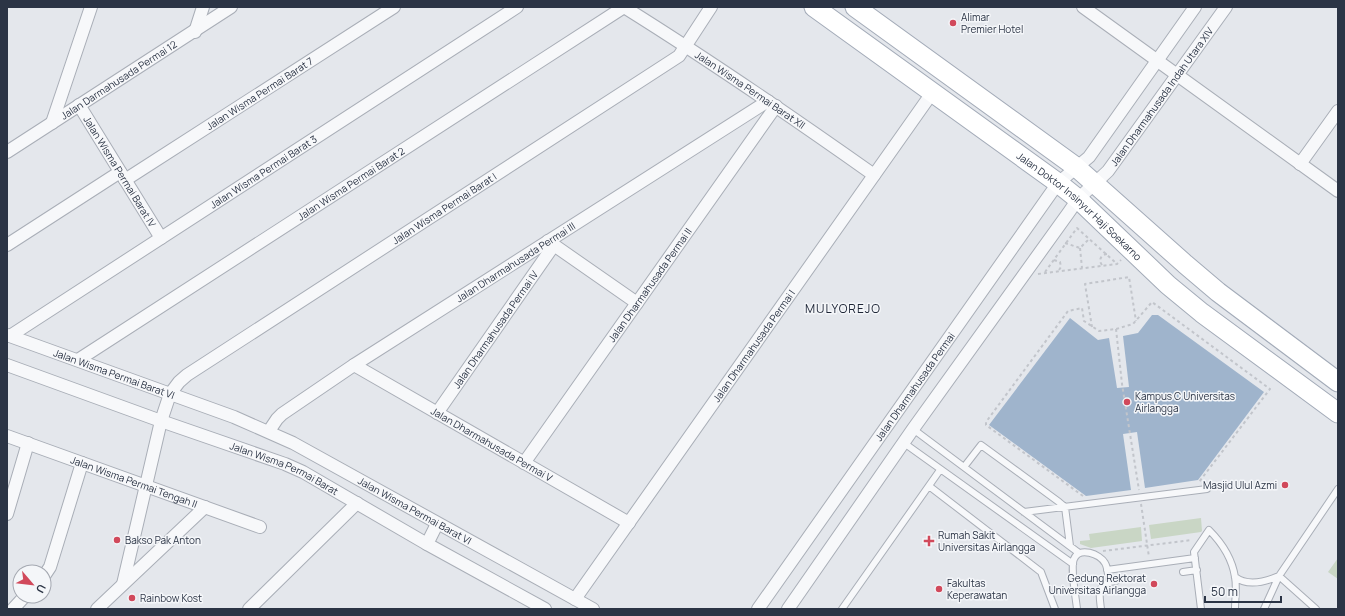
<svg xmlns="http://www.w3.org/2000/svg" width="1345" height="616" font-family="Manrope,sans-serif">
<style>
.green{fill:#c9d6c5}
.water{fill:#9fb4cc}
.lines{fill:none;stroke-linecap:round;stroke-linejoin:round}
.lane-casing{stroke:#a9aeb7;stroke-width:8}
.street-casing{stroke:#a9aeb7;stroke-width:14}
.primary-casing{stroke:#a3abb8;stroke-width:21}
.path{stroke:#c2c5cb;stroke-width:2;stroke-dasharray:3 3;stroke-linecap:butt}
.lane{stroke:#f7f8fa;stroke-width:6}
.street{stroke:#f7f8fa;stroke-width:12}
.primary{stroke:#fff;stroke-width:19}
.poi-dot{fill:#d1495b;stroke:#f4f6f9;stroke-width:1.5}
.labels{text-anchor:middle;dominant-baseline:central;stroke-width:3;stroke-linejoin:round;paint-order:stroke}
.poi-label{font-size:10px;fill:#2b3445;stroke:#f4f6f9;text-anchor:start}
.street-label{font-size:10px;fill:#2b3445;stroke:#f4f6f9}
.quarter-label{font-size:12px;letter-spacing:1px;fill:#1d2536;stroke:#f4f6f9}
</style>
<rect width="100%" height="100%" fill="#e4e7ec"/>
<!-- green -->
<path class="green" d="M1201 518 1202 531 1201 532 1151 539 1149 525Z
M1141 527 1142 541 1091 548 1080 544V541L1090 540 1089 534Z
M1338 558V579L1328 572Z"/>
<!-- water -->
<path class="water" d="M1152 315H1158L1264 392 1198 480 1145 488 1137 432 1123 434 1131 490 1086 496 989 425 1070 318 1098 340 1109 338 1117 388 1129 387 1123 336 1138 333Z"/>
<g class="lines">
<defs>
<path id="lane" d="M913 429 1079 553
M904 443 1073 564
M964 467 981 445 1059 502 1065 507 1070 546
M929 486 1041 572 1055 609
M1024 512 1207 489
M1107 570 1195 558
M1183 572 1197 570
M1279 576 1316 609
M1235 577C1248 587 1265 582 1279 576
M842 609 940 470
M1077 609C1076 598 1070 568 1074 559 1079 546 1100 554 1105 563 1108 568 1108 576 1109 582
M1101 609C1099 593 1096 583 1116 581
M1201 609 1194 552 1209 530C1222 543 1232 558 1235 577 1237 587 1235 599 1235 609
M1264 609 1279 576 1338 489"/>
<g id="street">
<path id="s1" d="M624 7C709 60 792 117 874 175"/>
<path d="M1083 7 1338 191"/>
<path d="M195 32 203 7"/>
<path id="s2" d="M79 105 161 238"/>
<path d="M52 123 91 7"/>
<path id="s3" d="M7 152 231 7"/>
<path d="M1300 164 1338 111"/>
<path id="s4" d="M125 180 394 7"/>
<path d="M548 241 637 303"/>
<path d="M7 245 120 172"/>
<path id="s5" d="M7 335 234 417 293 443 593 609"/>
<path id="s6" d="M10 336 517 7"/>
<path id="s7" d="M78 360 624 7"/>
<path id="s8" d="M7 365 161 421 285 464 303 472 427 544 545 609"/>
<path id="s9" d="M354 365 629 523"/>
<path id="s10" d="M437 413 554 245"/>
<path id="s11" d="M269 431 277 419 282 414 354 365 768 101"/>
<path id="s12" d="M7 436 260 527"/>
<path id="s13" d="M524 463 776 106"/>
<path d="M7 514 28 443"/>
<path d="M427 544 437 524"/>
<path d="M44 576 50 567 82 463"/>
<path id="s14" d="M123 584 161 421 170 394 179 382 187 375 679 56 711 7"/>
<path id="s15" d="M575 599 932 93"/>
<path d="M13 609 25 596"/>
<path d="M97 609 205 507"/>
<path d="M249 609 357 503"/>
<path id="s16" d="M758 609 1058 183 1089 157 1195 7"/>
<path id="s17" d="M788 609 913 429 1069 212 1078 199 1108 171 1226 7"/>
</g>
<g id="primary">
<path id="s18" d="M814 7 1058 183 1078 199 1168 285 1202 313 1338 413"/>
<path d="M855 7 1076 167 1185 264 1218 292 1338 382"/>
</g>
</defs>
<!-- lane casing -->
<use href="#lane" class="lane-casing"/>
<!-- street casing -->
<use href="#street" class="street-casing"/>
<!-- primary casing -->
<use href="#primary" class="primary-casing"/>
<!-- path -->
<path class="path" d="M1065 243 1080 248 1090 238
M1080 248 1082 268
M1054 260 1060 262 1061 267 1059 270
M1102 265C1098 260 1101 255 1107 254
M1045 272 1077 228 1117 264
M1038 274 1117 264 1121 260
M1092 327 1085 284 1129 277 1136 321
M1116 329 1122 384 1139 490
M1083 496 986 425V422L1068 311 1082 308 1084 321 1099 331 1116 329 1133 324 1152 302 1270 389 1199 482
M1141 504 1149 557
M1103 551 1192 540"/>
<!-- lane -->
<use href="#lane" class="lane"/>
<!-- street -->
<use href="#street" class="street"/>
<!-- primary -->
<use href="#primary" class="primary"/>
</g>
<!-- markers -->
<g class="poi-dot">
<circle cx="953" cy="23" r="4"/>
<circle cx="1127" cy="402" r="4"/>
<circle cx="1285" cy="485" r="4"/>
<circle cx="117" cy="540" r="4"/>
<path d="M927 535h4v4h4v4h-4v4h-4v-4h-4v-4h4z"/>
<circle cx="1154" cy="584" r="4"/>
<circle cx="939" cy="589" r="4"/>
<circle cx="132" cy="598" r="4"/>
</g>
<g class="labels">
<!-- poi labels -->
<g class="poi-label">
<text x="961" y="17">Alimar<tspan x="961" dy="12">Premier Hotel</tspan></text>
<text x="1135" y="396">Kampus C Universitas<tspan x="1135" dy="12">Airlangga</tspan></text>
<text x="1277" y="485" text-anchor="end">Masjid Ulul Azmi</text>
<text x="938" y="535">Rumah Sakit<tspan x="938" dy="12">Universitas Airlangga</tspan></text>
<text x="125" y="540">Bakso Pak Anton</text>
<text x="1146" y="578" text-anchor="end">Gedung Rektorat<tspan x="1146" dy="12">Universitas Airlangga</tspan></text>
<text x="947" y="583">Fakultas<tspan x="947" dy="12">Keperawatan</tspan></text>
<text x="140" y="598">Rainbow Kost</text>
</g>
<!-- street labels -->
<g class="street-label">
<text stroke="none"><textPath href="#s3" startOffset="133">Jalan Darmahusada Permai 12</textPath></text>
<text stroke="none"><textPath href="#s1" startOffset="151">Jalan Wisma Permai Barat XII</textPath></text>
<text stroke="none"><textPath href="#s4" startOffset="160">Jalan Wisma Permai Barat 7</textPath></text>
<text stroke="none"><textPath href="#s17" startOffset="635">Jalan Dharmahusada Indah Utara XIV</textPath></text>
<text stroke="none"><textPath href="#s6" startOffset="302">Jalan Wisma Permai Barat 3</textPath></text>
<text stroke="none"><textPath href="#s2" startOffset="78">Jalan Wisma Permai Barat IV</textPath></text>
<text stroke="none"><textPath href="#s7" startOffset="325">Jalan Wisma Permai Barat 2</textPath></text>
<text stroke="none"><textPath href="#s18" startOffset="332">Jalan Doktor Insinyur Haji Soekarno</textPath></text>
<text stroke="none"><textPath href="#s14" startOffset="528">Jalan Wisma Permai Barat I</textPath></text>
<text stroke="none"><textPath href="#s11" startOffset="300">Jalan Dharmahusada Permai III</textPath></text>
<text stroke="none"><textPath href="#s13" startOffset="218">Jalan Dharmahusada Permai II</textPath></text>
<text stroke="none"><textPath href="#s10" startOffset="102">Jalan Dharmahusada Permai IV</textPath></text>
<text stroke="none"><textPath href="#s15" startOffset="310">Jalan Dharmahusada Permai I</textPath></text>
<text stroke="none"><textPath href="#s5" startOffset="114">Jalan Wisma Permai Barat VI</textPath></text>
<text stroke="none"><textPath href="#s16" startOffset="272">Jalan Dharmahusada Permai</textPath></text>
<text stroke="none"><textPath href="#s9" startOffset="159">Jalan Dharmahusada Permai V</textPath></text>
<text stroke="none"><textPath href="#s8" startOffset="296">Jalan Wisma Permai Barat</textPath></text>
<text stroke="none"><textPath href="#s12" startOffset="135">Jalan Wisma Permai Tengah II</textPath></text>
<text stroke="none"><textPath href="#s5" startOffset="445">Jalan Wisma Permai Barat VI</textPath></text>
</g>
<!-- quarter labels -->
<g class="quarter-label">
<text x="843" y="308">MULYOREJO</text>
</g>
</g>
<!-- border -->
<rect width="1345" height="616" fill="none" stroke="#2b3445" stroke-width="16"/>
<!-- north arrow -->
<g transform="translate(32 584) rotate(118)"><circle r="19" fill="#f4f6f9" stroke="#a4a8b1"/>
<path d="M0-3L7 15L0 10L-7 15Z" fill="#d1495b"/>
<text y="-6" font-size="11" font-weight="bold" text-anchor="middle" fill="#2b3445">U</text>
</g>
<!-- scale -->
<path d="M1205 596v6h76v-6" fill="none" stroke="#2b3445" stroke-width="2"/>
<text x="1211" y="596" font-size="12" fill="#2b3445" stroke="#f4f6f9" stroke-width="3" paint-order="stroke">50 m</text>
</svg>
